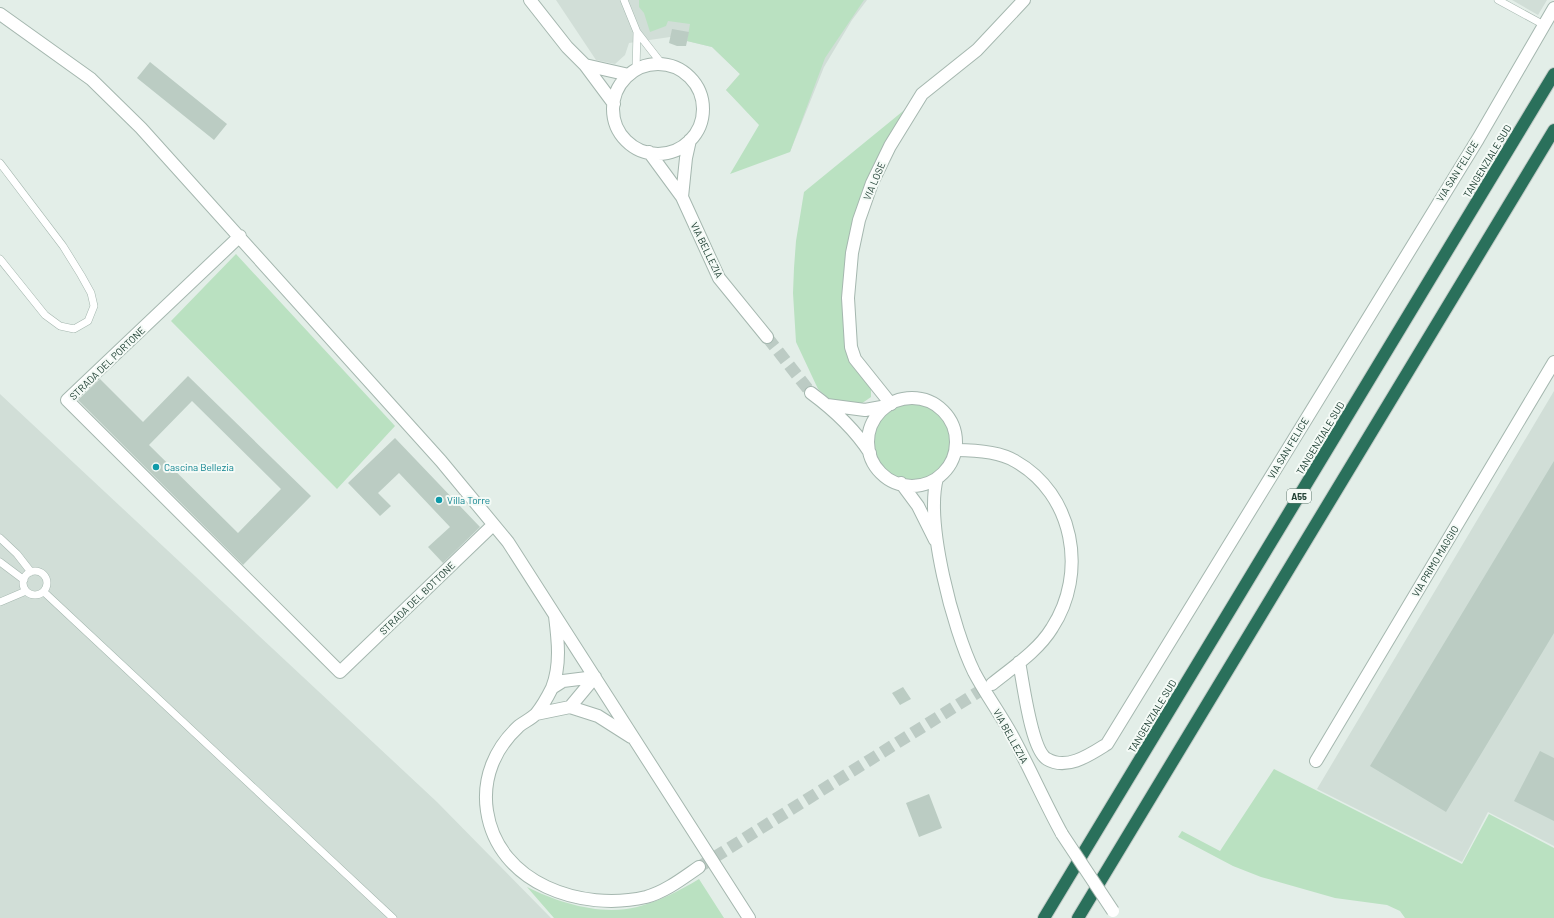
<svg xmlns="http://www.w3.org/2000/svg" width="1554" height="918" font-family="Barlow,sans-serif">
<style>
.built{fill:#d1ded7}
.green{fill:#bae1c1}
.building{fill:#bbccc3;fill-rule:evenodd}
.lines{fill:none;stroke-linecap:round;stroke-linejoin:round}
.minor-tunnel{stroke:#bccbc4;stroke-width:12;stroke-dasharray:12 6;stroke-linecap:butt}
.tertiary-tunnel{stroke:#bccbc4;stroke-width:12;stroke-dasharray:12 6;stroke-linecap:butt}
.service-casing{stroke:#a5b7af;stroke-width:8}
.minor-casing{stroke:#a5b7af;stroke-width:14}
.tertiary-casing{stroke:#a5b7af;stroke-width:14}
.motorway-casing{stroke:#c1cac6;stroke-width:14}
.service{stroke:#fff;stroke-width:7}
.minor{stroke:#fff;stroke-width:12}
.tertiary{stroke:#fff;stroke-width:12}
.motorway{stroke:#2a705b;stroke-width:12}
.tertiary-bridge-casing{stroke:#a5b7af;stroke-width:14;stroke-linecap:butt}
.tertiary-bridge{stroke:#fff;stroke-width:12}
.culture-dot{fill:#0f9aa8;stroke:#f4faf6;stroke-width:1.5}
.labels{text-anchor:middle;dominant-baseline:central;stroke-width:4;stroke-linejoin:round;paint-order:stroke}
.shield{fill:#f4faf6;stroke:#60786f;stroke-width:1}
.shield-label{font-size:9px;font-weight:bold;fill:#214135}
.street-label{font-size:10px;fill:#214135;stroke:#f4faf6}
.culture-label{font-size:10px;fill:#0d838f;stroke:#f4faf6;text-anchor:start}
</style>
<rect width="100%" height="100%" fill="#e3eee8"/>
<!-- built -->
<path class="built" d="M556 0H867L852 20 824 67 790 152 726 90 740 74 712 47 670 37 629 43 625 55 615 64 596 60Z
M1512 0H1547L1538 15Z
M1554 391V846L1488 812 1462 862 1317 789Z
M0 394 437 802 551 918H0Z"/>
<!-- green -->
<path class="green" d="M639 0H864L825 58 790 152 730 174 759 125 726 90 740 74 712 47 687 41 690 24 668 21 666 26 650 32 644 13 639 7Z
M908 107 886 144 843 298 844 324 849 362 871 389V397L858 406 833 402 818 389 796 342 793 293 794 268 796 241 804 192Z
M236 254 395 426 337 489 171 321Z
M869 442a43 43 0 1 1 86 0a43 43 0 1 1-86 0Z
M1274 769 1462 864 1489 814 1554 848V918H1405L1400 911 1387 905 1335 898 1261 877 1233 866 1178 837 1182 831 1220 851Z
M699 879 724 918H554L527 887C559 903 601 916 637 907 660 901 679 891 699 879Z"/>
<!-- building -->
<path class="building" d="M672 29 689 32 686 46H677L669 43Z
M150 62 227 124 214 140 137 78Z
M188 376 311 496 243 565 78 400 100 379 143 422ZM192 401 281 489 238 533 149 445Z
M395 438 480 527 443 563 428 547 450 527 399 473 378 493 391 506 380 516 348 483Z
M1554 461V633L1446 812 1370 766Z
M903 687 911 699 900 705 892 693Z
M1540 751 1554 758V821L1514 801Z
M929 794 942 828 919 837 906 803Z"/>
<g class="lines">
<!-- minor-tunnel -->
<path class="minor-tunnel" d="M699 867 991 684"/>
<!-- tertiary-tunnel -->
<path class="tertiary-tunnel" d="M767 337 811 393"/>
<defs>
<path id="service" d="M624 0 637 32
M1498 0 1544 25
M636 70 637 32 662 64
M0 163 63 246 81 275 91 293 94 306 88 321 74 329 60 326 45 315 0 259
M0 538 17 554 31 572
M0 562 24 580
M23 583a12 12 0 1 1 24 0a12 12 0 1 1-24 0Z
M44 592 393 918
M0 602 26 591"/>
<path id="minor" d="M0 14 91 79 141 128 441 461 508 542 749 918
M240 236 67 400 340 672 493 525
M891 404 855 359 851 347 848 298 852 253 859 220 872 183 890 146 922 94 977 50 1024 0
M956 450C973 450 1000 452 1015 461 1074 494 1088 573 1052 628 1038 651 1013 667 992 684
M555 616C558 640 561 665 552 688 548 696 541 708 536 714 531 719 524 722 519 726 495 748 482 778 487 811 498 884 582 912 646 897 665 892 683 878 699 867
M1019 662C1023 681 1031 750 1047 759 1067 771 1091 754 1107 744L1478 139 1554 8
M552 688 563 681 595 677
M570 707 595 677
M536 714 570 707 598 716 631 737
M1316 761 1554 362"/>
<path id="tertiary" d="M530 0 567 47 585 65 614 104
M613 109a45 45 0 1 1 90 0a45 45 0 1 1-90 0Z
M585 65 629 75
M649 152 682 197 719 278 767 337
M682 197 686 158 690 140
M811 393C834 410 854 428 870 453
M868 442a44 44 0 1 1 88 0a44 44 0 1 1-88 0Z
M827 405 865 410 887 406
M937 478C925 523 953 629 974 672 986 695 1002 716 1014 739 1031 771 1045 803 1062 834
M901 483 918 506 935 540"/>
<path id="motorway" d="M1044 918 1554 74
M1078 918 1554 130"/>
</defs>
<!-- service casing -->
<use href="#service" class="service-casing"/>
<!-- minor casing -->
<use href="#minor" class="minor-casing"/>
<!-- tertiary casing -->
<use href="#tertiary" class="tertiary-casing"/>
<!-- motorway casing -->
<use href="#motorway" class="motorway-casing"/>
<!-- service -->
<use href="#service" class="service"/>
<!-- minor -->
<use href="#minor" class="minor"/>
<!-- tertiary -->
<use href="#tertiary" class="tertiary"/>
<!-- motorway -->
<use href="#motorway" class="motorway"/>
<defs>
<path id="tertiary-bridge" d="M1062 834 1113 911"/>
</defs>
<!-- tertiary-bridge casing -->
<use href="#tertiary-bridge" class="tertiary-bridge-casing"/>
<!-- tertiary-bridge -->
<use href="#tertiary-bridge" class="tertiary-bridge"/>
</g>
<!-- markers -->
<g class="culture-dot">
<circle cx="156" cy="467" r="4"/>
<circle cx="439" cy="500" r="4"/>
</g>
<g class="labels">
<!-- shield labels -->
<rect class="shield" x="1287" y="489" width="24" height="14" rx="3"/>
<g class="shield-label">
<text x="1299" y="496">A55</text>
</g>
<!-- street labels -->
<g class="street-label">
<text transform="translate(1487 161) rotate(-59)">TANGENZIALE SUD</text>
<text transform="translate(1457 171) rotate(-58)">VIA SAN FELICE</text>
<text transform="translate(874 181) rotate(-67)">VIA LOSE</text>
<text transform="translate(707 250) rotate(64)">VIA BELLEZIA</text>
<text transform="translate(107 363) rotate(-44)">STRADA DEL PORTONE</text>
<text transform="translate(1320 438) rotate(-59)">TANGENZIALE SUD</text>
<text transform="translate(1288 448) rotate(-59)">VIA SAN FELICE</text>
<text transform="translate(1435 561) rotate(-59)">VIA PRIMO MAGGIO</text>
<text transform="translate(417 598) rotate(-44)">STRADA DEL BOTTONE</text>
<text transform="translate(1152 716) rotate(-59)">TANGENZIALE SUD</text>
<text transform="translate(1011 736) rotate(61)">VIA BELLEZIA</text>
</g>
<!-- culture labels -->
<g class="culture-label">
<text x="164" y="467">Cascina Bellezia</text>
<text x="447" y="500">Villa Torre</text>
</g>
</g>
</svg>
